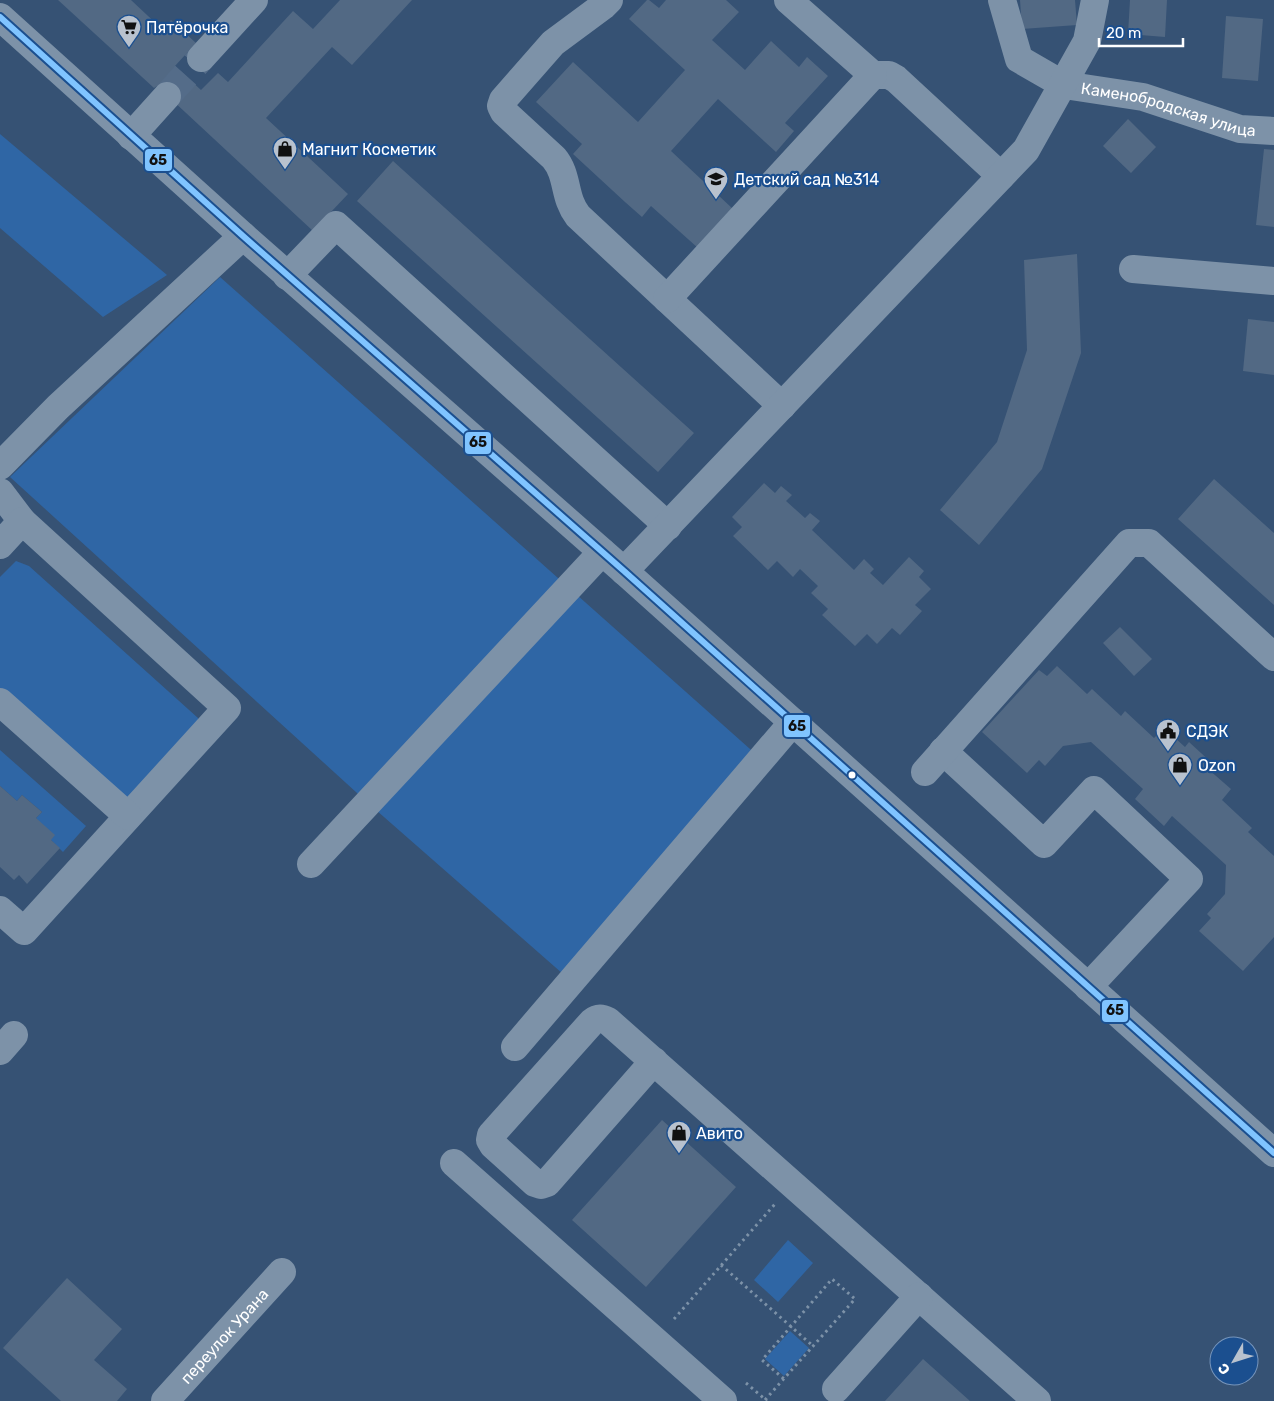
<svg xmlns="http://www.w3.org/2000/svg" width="1274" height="1401" font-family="Rubik,sans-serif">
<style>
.green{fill:#2f66a5}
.building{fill:#526984}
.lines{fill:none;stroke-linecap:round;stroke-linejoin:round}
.minor-tunnel{stroke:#546c89;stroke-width:28;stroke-dasharray:28 14;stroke-linecap:butt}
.path{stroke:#7d92a8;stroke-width:3;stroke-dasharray:2.5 4;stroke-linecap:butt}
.minor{stroke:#7d92a8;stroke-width:28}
.bus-1-casing{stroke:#1b4f8f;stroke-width:10}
.bus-1{stroke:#80c4ff;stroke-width:6}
.bus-dot{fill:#fff;stroke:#1b4f8f;stroke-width:2}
.labels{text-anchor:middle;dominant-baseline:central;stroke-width:4.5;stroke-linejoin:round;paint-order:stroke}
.poi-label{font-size:16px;fill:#fff;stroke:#1b4f8f;text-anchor:start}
.street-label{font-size:16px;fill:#fff;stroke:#1b4f8f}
.line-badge{stroke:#1b4f8f;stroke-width:2}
.pale-badge-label{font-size:14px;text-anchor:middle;font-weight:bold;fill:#111}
</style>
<rect width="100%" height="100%" fill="#365274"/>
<!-- green -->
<path class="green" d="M0 134 167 275 103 317 0 228Z
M220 277 759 757 571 981 368 803 10 477Z
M16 561 29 566 198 718 200 728 124 802 0 691V577Z
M0 750 86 826 63 852 51 840 36 818 42 812 22 795 17 801 0 786Z
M788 1240 813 1263 778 1302 754 1280Z
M790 1331 809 1348 784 1376 765 1359Z"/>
<!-- building -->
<path class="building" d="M58 0H131L163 30 171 20 196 43 175 66 201 90 218 73 228 82 293 11 313 29 340 0H412L352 65 332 47 266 118 348 194 313 231 157 86 154 88Z
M647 0H649L659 8 666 0H726L739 12 712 40 745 70 771 41 799 67 807 57 828 76 785 123 794 131 776 152 718 99 671 151 733 209 698 248 651 206 642 217 625 202 573 154 582 144 536 102 573 62 638 122 685 70 629 19Z
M1020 0H1075L1077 25 1022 29Z
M1130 0H1167L1165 37 1128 34Z
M1226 16 1263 19 1258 81 1222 78Z
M1128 119 1156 147 1131 173 1103 146Z
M1264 149 1274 150V227L1256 225Z
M393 161 694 433 658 472 357 201Z
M1077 254 1081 353 1042 469 979 545 940 510 997 442 1027 350 1024 260Z
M1248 319 1274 322V375L1243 371Z
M1214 479 1274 533V605L1178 519Z
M764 483 775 493 781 486 792 495 786 501 805 518 810 513 820 521 812 530 854 570 864 559 874 569 870 573 883 585 909 557 924 571 919 577 931 589 915 605 922 611 900 635 892 628 877 644 867 634 855 646 822 615 828 609 811 593 818 586 800 569 793 577 777 561 768 570 733 536 742 527 732 517Z
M1120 627 1152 659 1134 676 1103 643Z
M1057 666 1087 694 1092 689 1121 716 1125 711 1154 738 1164 728 1185 747 1189 742 1213 764 1208 769 1231 789 1222 800 1252 828 1248 832 1274 856V937L1243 971 1199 931 1211 918 1207 914 1225 894 1226 865 1172 816 1164 826 1135 799 1143 789 1091 742 1063 746 1045 766 1039 760 1027 773 982 732 1039 670 1047 676Z
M0 786 17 801 22 795 42 812 36 818 55 835 51 840 60 848 27 884 19 875 14 880 0 867Z
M662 1120 736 1187 646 1287 572 1220Z
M67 1278 122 1329 94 1360 127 1389 117 1401H61L3 1348Z
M923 1359 970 1401H885Z"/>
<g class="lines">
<!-- minor-tunnel -->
<path class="minor-tunnel" d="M167 96 201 58"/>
<!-- path -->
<path class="path" d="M721 1265 813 1346
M674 1319 775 1204
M746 1383 767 1401
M765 1400C795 1366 825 1333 855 1299L832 1279 762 1360 784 1379"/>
<!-- minor -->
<g class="minor">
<path d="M609 0 603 6 553 43 503 100 501 106 504 112 554 158C569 176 563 197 578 216L782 406"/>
<path id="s1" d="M1002 0 1019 59 1064 85 1143 97 1240 129 1274 131"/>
<path d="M0 17 243 236 624 571 1274 1153"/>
<path d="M201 58 254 0"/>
<path d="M873 75H889L896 79 1001 176"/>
<path d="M131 136 167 96"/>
<path d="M1133 269 1274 281"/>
<path d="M287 276 336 225 668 526"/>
<path d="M667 299 873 75 788 0"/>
<path d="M0 466 58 407 243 236"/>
<path d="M0 492 22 521"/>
<path d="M0 545 22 521 227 708 24 931 0 910"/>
<path d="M624 571 1026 150 1087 41 1095 0"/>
<path d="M0 702 128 816"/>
<path d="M943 751 1044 844 1094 790 1189 879 1088 987"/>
<path d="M925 772 1129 543H1149L1274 657"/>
<path d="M311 864 602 552"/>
<path d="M515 1047 793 722"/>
<path d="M0 1051 14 1035"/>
<path d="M654 1061 547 1183 541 1185 535 1183 493 1145 490 1140 491 1135 592 1022C598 1017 602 1018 608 1021L1037 1401"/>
<path d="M454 1163 723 1401"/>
<path d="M836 1389 919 1296"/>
<path id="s2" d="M165 1401 282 1272"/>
</g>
<defs>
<path id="bus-1" d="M0 17 243 236 624 571 1274 1153"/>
</defs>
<!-- bus-1 casing -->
<use href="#bus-1" class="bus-1-casing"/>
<!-- bus-1 -->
<use href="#bus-1" class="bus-1"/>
</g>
<!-- icons -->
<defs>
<symbol id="supermarket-pin" viewBox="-11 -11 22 30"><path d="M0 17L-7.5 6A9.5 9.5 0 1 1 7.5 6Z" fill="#b9c2ce" stroke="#1b4f8f"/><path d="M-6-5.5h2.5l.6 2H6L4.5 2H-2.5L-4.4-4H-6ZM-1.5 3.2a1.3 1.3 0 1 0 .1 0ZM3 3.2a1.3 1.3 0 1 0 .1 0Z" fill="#111"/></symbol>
<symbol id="shop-pin" viewBox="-11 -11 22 30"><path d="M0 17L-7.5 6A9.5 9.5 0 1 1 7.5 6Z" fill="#b9c2ce" stroke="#1b4f8f"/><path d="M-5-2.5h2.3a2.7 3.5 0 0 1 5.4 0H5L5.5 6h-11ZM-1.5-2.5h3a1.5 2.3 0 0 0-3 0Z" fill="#111"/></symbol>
<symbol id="school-pin" viewBox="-11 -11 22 30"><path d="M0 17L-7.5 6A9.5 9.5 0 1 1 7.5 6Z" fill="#b9c2ce" stroke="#1b4f8f"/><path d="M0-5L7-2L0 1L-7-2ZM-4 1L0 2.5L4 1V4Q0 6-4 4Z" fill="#111"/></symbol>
<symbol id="civic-pin" viewBox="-11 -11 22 30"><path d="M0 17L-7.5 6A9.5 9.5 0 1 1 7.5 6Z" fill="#b9c2ce" stroke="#1b4f8f"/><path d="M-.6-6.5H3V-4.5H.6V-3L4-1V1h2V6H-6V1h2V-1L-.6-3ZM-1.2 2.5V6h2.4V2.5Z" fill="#111"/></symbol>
</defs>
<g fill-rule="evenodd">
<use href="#supermarket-pin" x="115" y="13" width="28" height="38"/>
<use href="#shop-pin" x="271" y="135" width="28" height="38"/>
<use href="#school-pin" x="702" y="165" width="28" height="38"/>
<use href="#civic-pin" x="1154" y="717" width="28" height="38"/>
<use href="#shop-pin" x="1166" y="751" width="28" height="38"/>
<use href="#shop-pin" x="665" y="1119" width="28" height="38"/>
</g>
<!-- markers -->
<circle class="bus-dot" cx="852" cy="775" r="4.5"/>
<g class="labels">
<!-- poi labels -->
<g class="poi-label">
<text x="146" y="27">Пятёрочка</text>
<text x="302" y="149">Магнит Косметик</text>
<text x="734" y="179">Детский сад №314</text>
<text x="1186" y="731">СДЭК</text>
<text x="1198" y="765">Ozon</text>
<text x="696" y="1133">Авито</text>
</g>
<!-- street labels -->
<g class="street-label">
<text stroke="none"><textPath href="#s1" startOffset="221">Каменобродская улица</textPath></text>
<text stroke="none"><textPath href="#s2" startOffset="88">переулок Урана</textPath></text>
</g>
</g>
<g class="line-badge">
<rect x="144" y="148" width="29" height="24" rx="5" fill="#80c4ff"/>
<rect x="464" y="431" width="28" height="24" rx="5" fill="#80c4ff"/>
<rect x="783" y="714" width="28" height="24" rx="5" fill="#80c4ff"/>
<rect x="1101" y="999" width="28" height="24" rx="5" fill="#80c4ff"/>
</g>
<g class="pale-badge-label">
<text x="158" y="165">65</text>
<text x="478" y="447">65</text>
<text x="797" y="731">65</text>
<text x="1115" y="1015">65</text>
</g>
<!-- north arrow -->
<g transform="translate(1234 1361) rotate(231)"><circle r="24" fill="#1b4f8f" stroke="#7695bc"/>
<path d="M0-4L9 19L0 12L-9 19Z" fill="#b9c2ce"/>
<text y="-8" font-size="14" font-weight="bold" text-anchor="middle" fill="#ffffff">С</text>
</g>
<!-- scale -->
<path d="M1099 38v8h84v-8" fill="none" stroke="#ffffff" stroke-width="2.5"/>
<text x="1106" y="38" font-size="15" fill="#ffffff" stroke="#1b4f8f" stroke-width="4" paint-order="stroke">20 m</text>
</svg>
